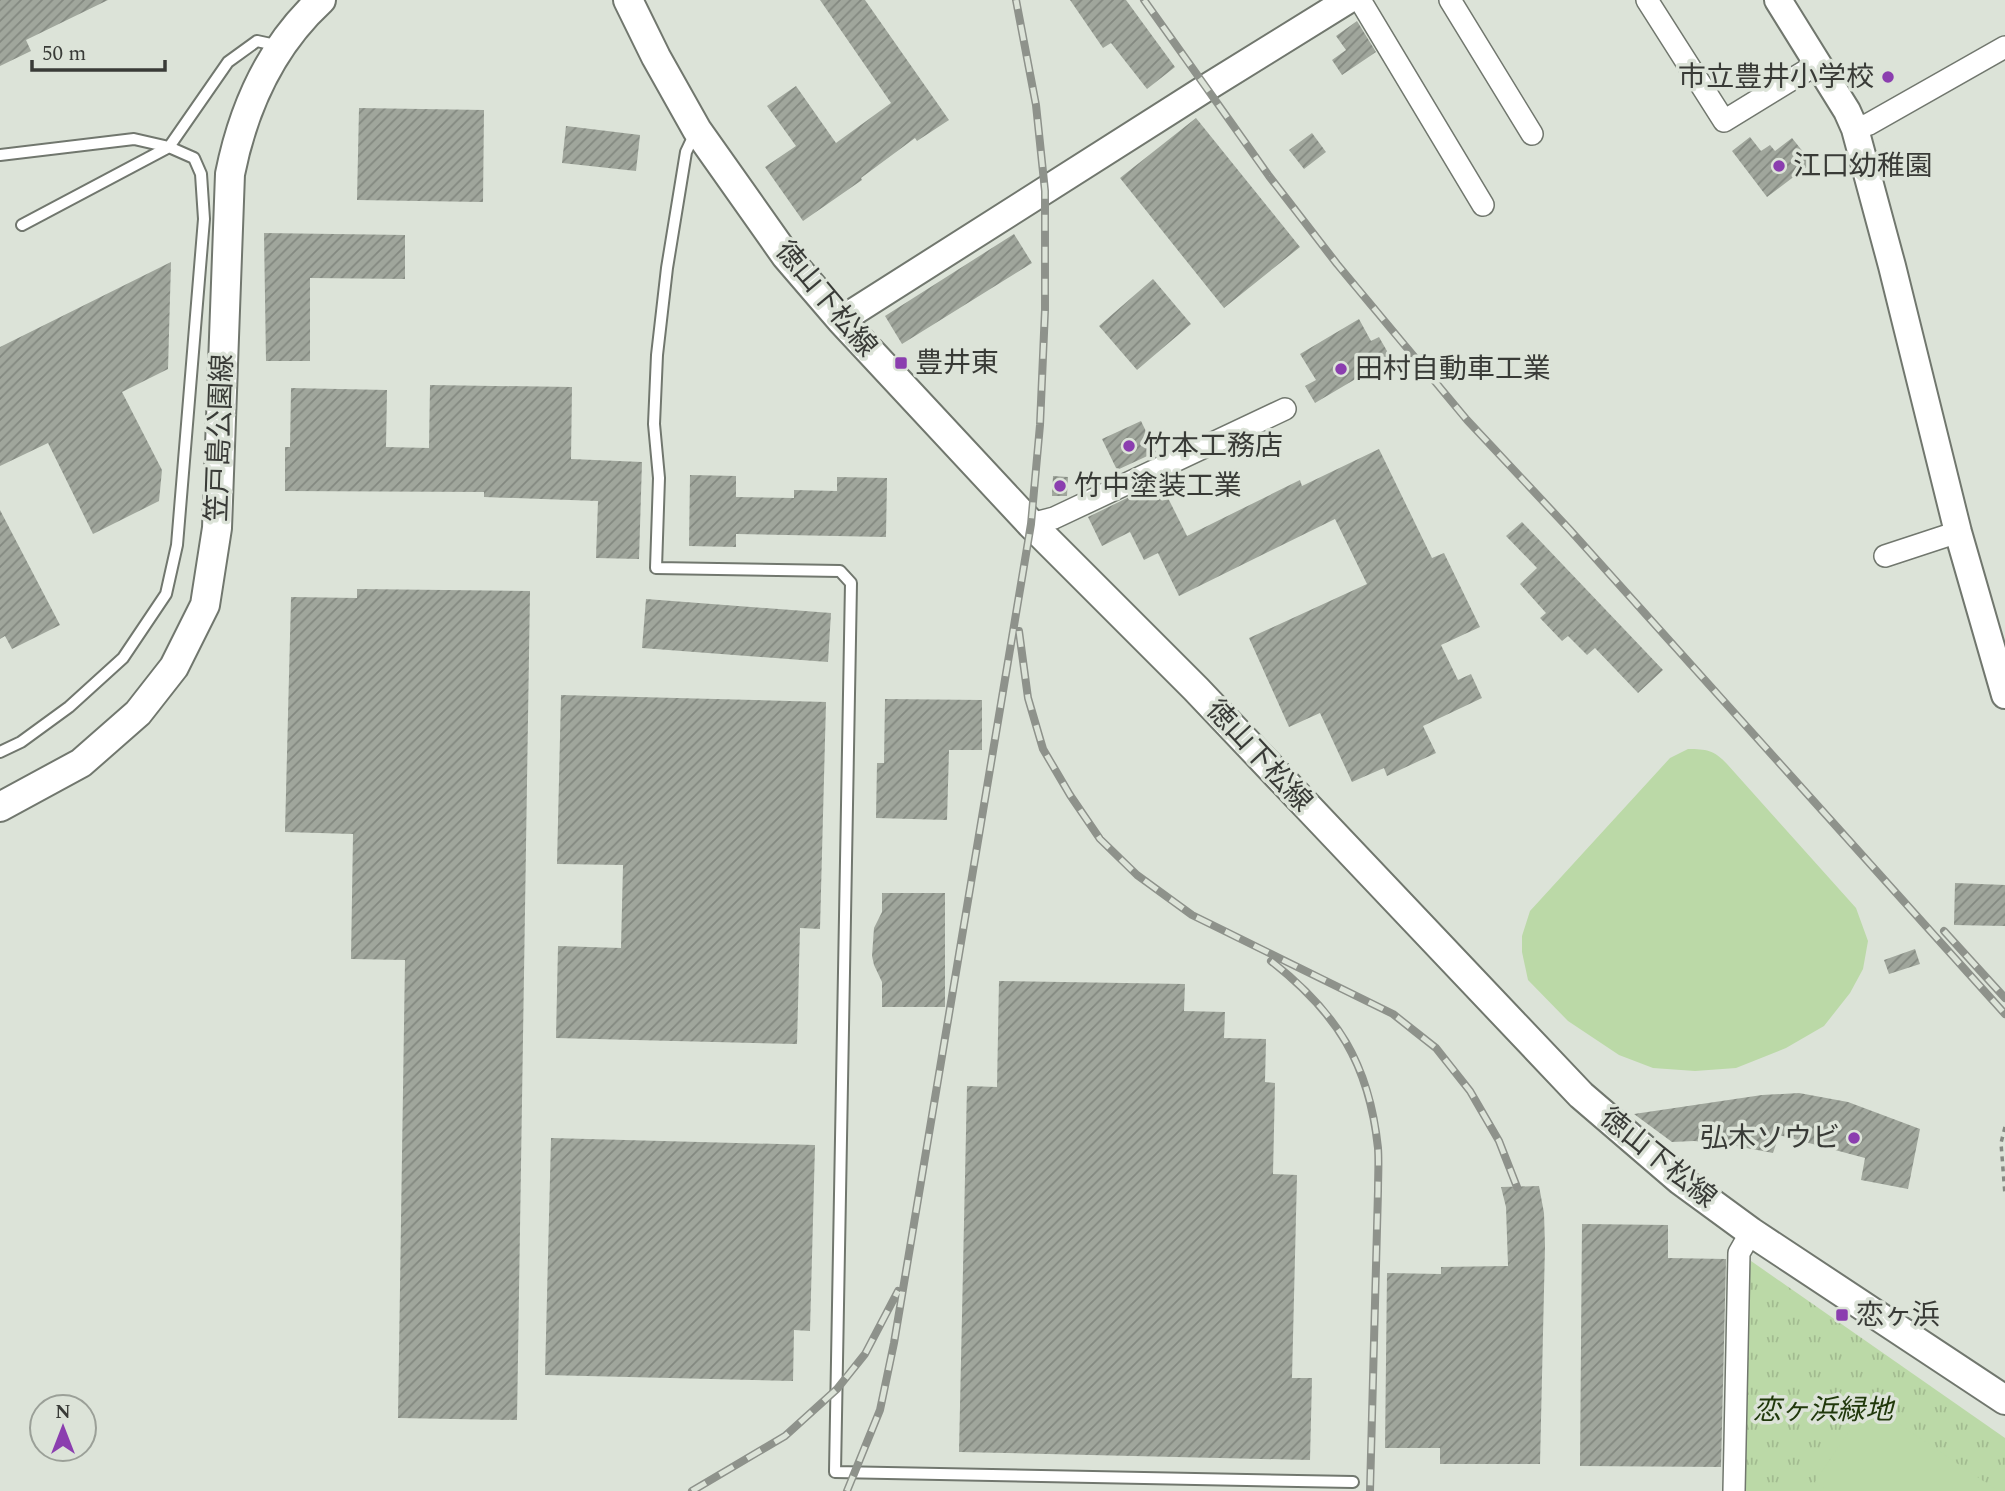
<svg xmlns="http://www.w3.org/2000/svg" width="2005" height="1491" font-family="Spectral,'Noto Sans JP',serif">
<style>
.grass{fill:url(#grass-tufts)}
.pitch{fill:#bbd9a7}
.building{fill:url(#building-hatch)}
.lines{fill:none;stroke-linecap:round;stroke-linejoin:round}
.service-casing{stroke:#71776e;stroke-width:14}
.minor-casing{stroke:#71776e;stroke-width:24}
.tertiary-casing{stroke:#71776e;stroke-width:30}
.secondary-casing{stroke:#71776e;stroke-width:32}
.path{stroke:#868a83;stroke-width:3.5;stroke-dasharray:5 5;stroke-linecap:butt}
.service{stroke:#fff;stroke-width:10}
.minor{stroke:#fff;stroke-width:21}
.tertiary{stroke:#fff;stroke-width:26}
.secondary{stroke:#fff;stroke-width:28}
.rail-casing{stroke:#8e928b;stroke-width:8}
.rail{stroke:#dce3d8;stroke-width:5;stroke-dasharray:16;stroke-linecap:butt}
.poi-dot{fill:#8b3eaf;stroke:#dce3d8;stroke-width:2.5}
.labels{text-anchor:middle;dominant-baseline:central;stroke-width:7;stroke-linejoin:round;paint-order:stroke}
.poi-label{font-size:28px;fill:#393b37;stroke:#dce3d8;text-anchor:start}
.street-label{font-size:28px;fill:#393b37;stroke:#dce3d8}
.park-label{font-size:28px;font-style:italic;fill:#20380b;stroke:#dce3d8}
</style>
<defs>
<pattern id="grass-tufts" width="24" height="20" patternUnits="userSpaceOnUse" patternTransform="scale(1.75)"><rect width="24" height="20" fill="#bbd9a7"/><path d="M3 7l-1-3M5 7V3M7 7l1-3M15 17l-1-3M17 17v-4M19 17l1-3" fill="none" stroke="#a2bb90"/></pattern>
<pattern id="building-hatch" width="6" height="6" patternUnits="userSpaceOnUse" patternTransform="scale(1.75)"><rect width="6" height="6" fill="#a0a69c"/><path d="M-1 1l2-2M0 6l6-6M5 7l2-2" fill="none" stroke="#838880"/></pattern>
</defs>
<rect width="100%" height="100%" fill="#dce3d8"/>
<!-- grass -->
<path class="grass" d="M1751 1261 2005 1438V1491H1741L1743 1315Z"/>
<!-- pitch -->
<path class="pitch" d="M1688 749C1706 749 1714 750 1727 764L1856 908 1868 941 1863 969 1850 993 1824 1026 1786 1048 1736 1068 1695 1071 1653 1068 1619 1055 1568 1021 1528 980 1522 952V936L1530 911 1670 758Z
M1868 1403 1998 1491H1828L1815 1482Z"/>
<!-- building -->
<path class="building" d="M0 0H108L26 40 31 51 0 66Z
M820 0H865L949 120 917 141 915 138 861 178 862 180 803 221 765 167 796 146 767 106 796 86 836 143 891 103Z
M1070 0H1126L1175 67 1147 89 1111 43 1103 48Z
M1357 21 1376 52 1342 75 1332 60 1346 50 1336 36Z
M359 108 484 110 483 202 357 200Z
M1196 118 1300 247 1224 308 1120 178Z
M566 126 640 135 636 171 562 163Z
M1312 133 1326 152 1304 169 1289 150Z
M1750 137 1761 151 1770 145 1775 151 1792 138 1812 163 1767 197 1732 151Z
M264 233 405 235V279L310 278V361H266Z
M1014 234 1032 263 902 344 885 316Z
M171 262 168 369 122 392 162 470 159 501 93 534 48 443 0 466V347Z
M1153 279 1191 324 1137 370 1099 326Z
M1359 319 1371 341 1379 337 1391 358 1315 403 1305 386 1316 380 1300 354Z
M430 385 572 387 571 459 642 462 639 559 596 558 598 501 484 497V492L285 491V447H290L291 388 387 390 386 447 429 448Z
M1141 421 1156 452 1117 470 1102 439Z
M1379 449 1432 558 1444 553 1480 627 1441 645 1458 680 1471 674 1482 698 1423 726 1436 753 1387 776 1384 768 1352 782 1320 713 1289 727 1249 638 1367 584 1335 519 1179 596 1158 553 1144 560 1130 532 1102 546 1088 517 1160 482 1187 536 1300 480 1302 486Z
M690 475 736 476V497L794 498V490L837 491V477L887 478 886 537 736 534V547L689 546Z
M1053 476 1068 477 1067 496H1052Z
M0 510 60 625 12 649 5 636 0 639Z
M1522 522 1663 670 1638 693 1595 648 1587 655 1568 636 1562 641 1540 618 1546 613 1520 584 1537 568 1506 536Z
M357 589 530 591 517 1420 398 1418 405 960 351 959 353 834 285 832 291 597 357 598Z
M646 599 831 613 828 662 642 648Z
M561 695 826 702 820 929 800 928 797 1044 556 1038 558 946 621 948 623 865 557 864Z
M885 699 982 700V750H949L947 820 876 818 877 763H884Z
M1955 883 2005 885V926L1954 925Z
M882 893H945V1007H882V982L874 965 872 956 874 928 882 912Z
M1915 949 1920 964 1889 974 1884 960Z
M999 981 1185 984 1184 1011 1225 1012 1224 1038 1266 1039 1265 1082 1275 1083 1273 1174 1297 1175 1292 1378H1312L1310 1460 959 1452 967 1086 997 1087Z
M1799 1093 1848 1102 1920 1129 1908 1189 1861 1180 1865 1158 1779 1135 1773 1153 1726 1144 1694 1141 1672 1142 1634 1114 1762 1095Z
M551 1138 815 1145 810 1331 794 1330 793 1381 545 1375Z
M1539 1186 1544 1213 1545 1246 1540 1464H1440V1448H1385L1387 1273 1441 1274V1267L1508 1266 1506 1207 1501 1187Z
M1582 1224 1668 1225V1258L1726 1259 1721 1467 1580 1466Z"/>
<g class="lines">
<defs>
<path id="service" d="M695 133 686 152 667 268 657 355 654 424 659 478 656 568 840 571 851 583 835 1472 1353 1482
M0 155 134 139 169 147 194 158 201 174 204 219 177 545 166 594 123 658 69 707 21 742 0 752
M22 225 169 147 228 62 257 41 280 46"/>
<path id="minor" d="M1360 0 1483 205
M1450 0 1532 134
M1647 0 1724 121 1817 64
M1855 129 1869 124 2005 47
M1031 524 1054 518 1285 409
M1885 556 1958 532
M1734 1491 1739 1253 1751 1232"/>
<path id="tertiary" d="M1778 0 1847 111 1855 129 1892 266 1958 532 2005 695
M841 320 1206 88 1348 0"/>
<path id="secondary" d="M628 0 656 57 697 130 786 256 841 320 1031 524 1196 689 1581 1095 1680 1180 1751 1232 2005 1400
M0 807 81 763 138 713 174 667 205 605 217 528 230 174C243 109 271 46 321 0"/>
</defs>
<!-- service casing -->
<use href="#service" class="service-casing"/>
<!-- minor casing -->
<use href="#minor" class="minor-casing"/>
<!-- tertiary casing -->
<use href="#tertiary" class="tertiary-casing"/>
<!-- secondary casing -->
<use href="#secondary" class="secondary-casing"/>
<!-- path -->
<path class="path" d="M2005 1127 2001 1143 2005 1195"/>
<!-- service -->
<use href="#service" class="service"/>
<!-- minor -->
<use href="#minor" class="minor"/>
<!-- tertiary -->
<use href="#tertiary" class="tertiary"/>
<!-- secondary -->
<use href="#secondary" class="secondary"/>
<defs>
<path id="rail" d="M1144 0 1269 176 1337 264 1467 420 1570 530 2005 1014
M1019 631 1028 698 1043 749 1070 795 1100 839 1137 875 1192 915 1393 1014 1436 1048 1470 1091 1499 1141 1517 1187
M1944 931 2005 998
M1271 961C1337 1013 1369 1063 1378 1148 1379 1162 1378 1177 1378 1191L1370 1491
M692 1491 785 1436 837 1389 865 1354 898 1291
M847 1491 880 1410 894 1343 1031 524 1040 425 1045 310V191L1036 105 1016 0"/>
</defs>
<!-- rail casing -->
<use href="#rail" class="rail-casing"/>
<!-- rail -->
<use href="#rail" class="rail"/>
</g>
<!-- markers -->
<g class="poi-dot">
<circle cx="1888" cy="77" r="7"/>
<circle cx="1779" cy="166" r="7"/>
<rect x="894" y="356" width="14" height="14" rx="3.5"/>
<circle cx="1341" cy="369" r="7"/>
<circle cx="1129" cy="446" r="7"/>
<circle cx="1060" cy="486" r="7"/>
<circle cx="1854" cy="1138" r="7"/>
<rect x="1835" y="1308" width="14" height="14" rx="3.5"/>
</g>
<g class="labels">
<!-- poi labels -->
<g class="poi-label">
<text x="1874" y="77" text-anchor="end">市立豊井小学校</text>
<text x="1793" y="166">江口幼稚園</text>
<text x="915" y="363">豊井東</text>
<text x="1355" y="369">田村自動車工業</text>
<text x="1143" y="446">竹本工務店</text>
<text x="1074" y="486">竹中塗装工業</text>
<text x="1840" y="1138" text-anchor="end">弘木ソウビ</text>
<text x="1856" y="1315">恋ヶ浜</text>
</g>
<!-- street labels -->
<g class="street-label">
<text transform="translate(826 299) rotate(50)">徳山下松線</text>
<text transform="translate(220 438) rotate(-88)">笠戸島公園線</text>
<text transform="translate(1259 756) rotate(47)">徳山下松線</text>
<text transform="translate(1658 1158) rotate(39)">徳山下松線</text>
</g>
<!-- park labels -->
<g class="park-label">
<text x="1823" y="1410">恋ヶ浜緑地</text>
</g>
</g>
<!-- north arrow -->
<g transform="translate(63 1428)"><circle r="33" fill="#dce3d8" stroke="#9ba098" stroke-width="2"/>
<path d="M0-5L12 26L0 18L-12 26Z" fill="#8b3eaf"/>
<text y="-10" font-size="19" font-weight="bold" text-anchor="middle" fill="#393b37">N</text>
</g>
<!-- scale -->
<path d="M32 60v10h133v-10" fill="none" stroke="#393b37" stroke-width="3.5"/>
<text x="42" y="60" font-size="21" fill="#393b37" stroke="#dce3d8" stroke-width="5" paint-order="stroke">50 m</text>
</svg>
